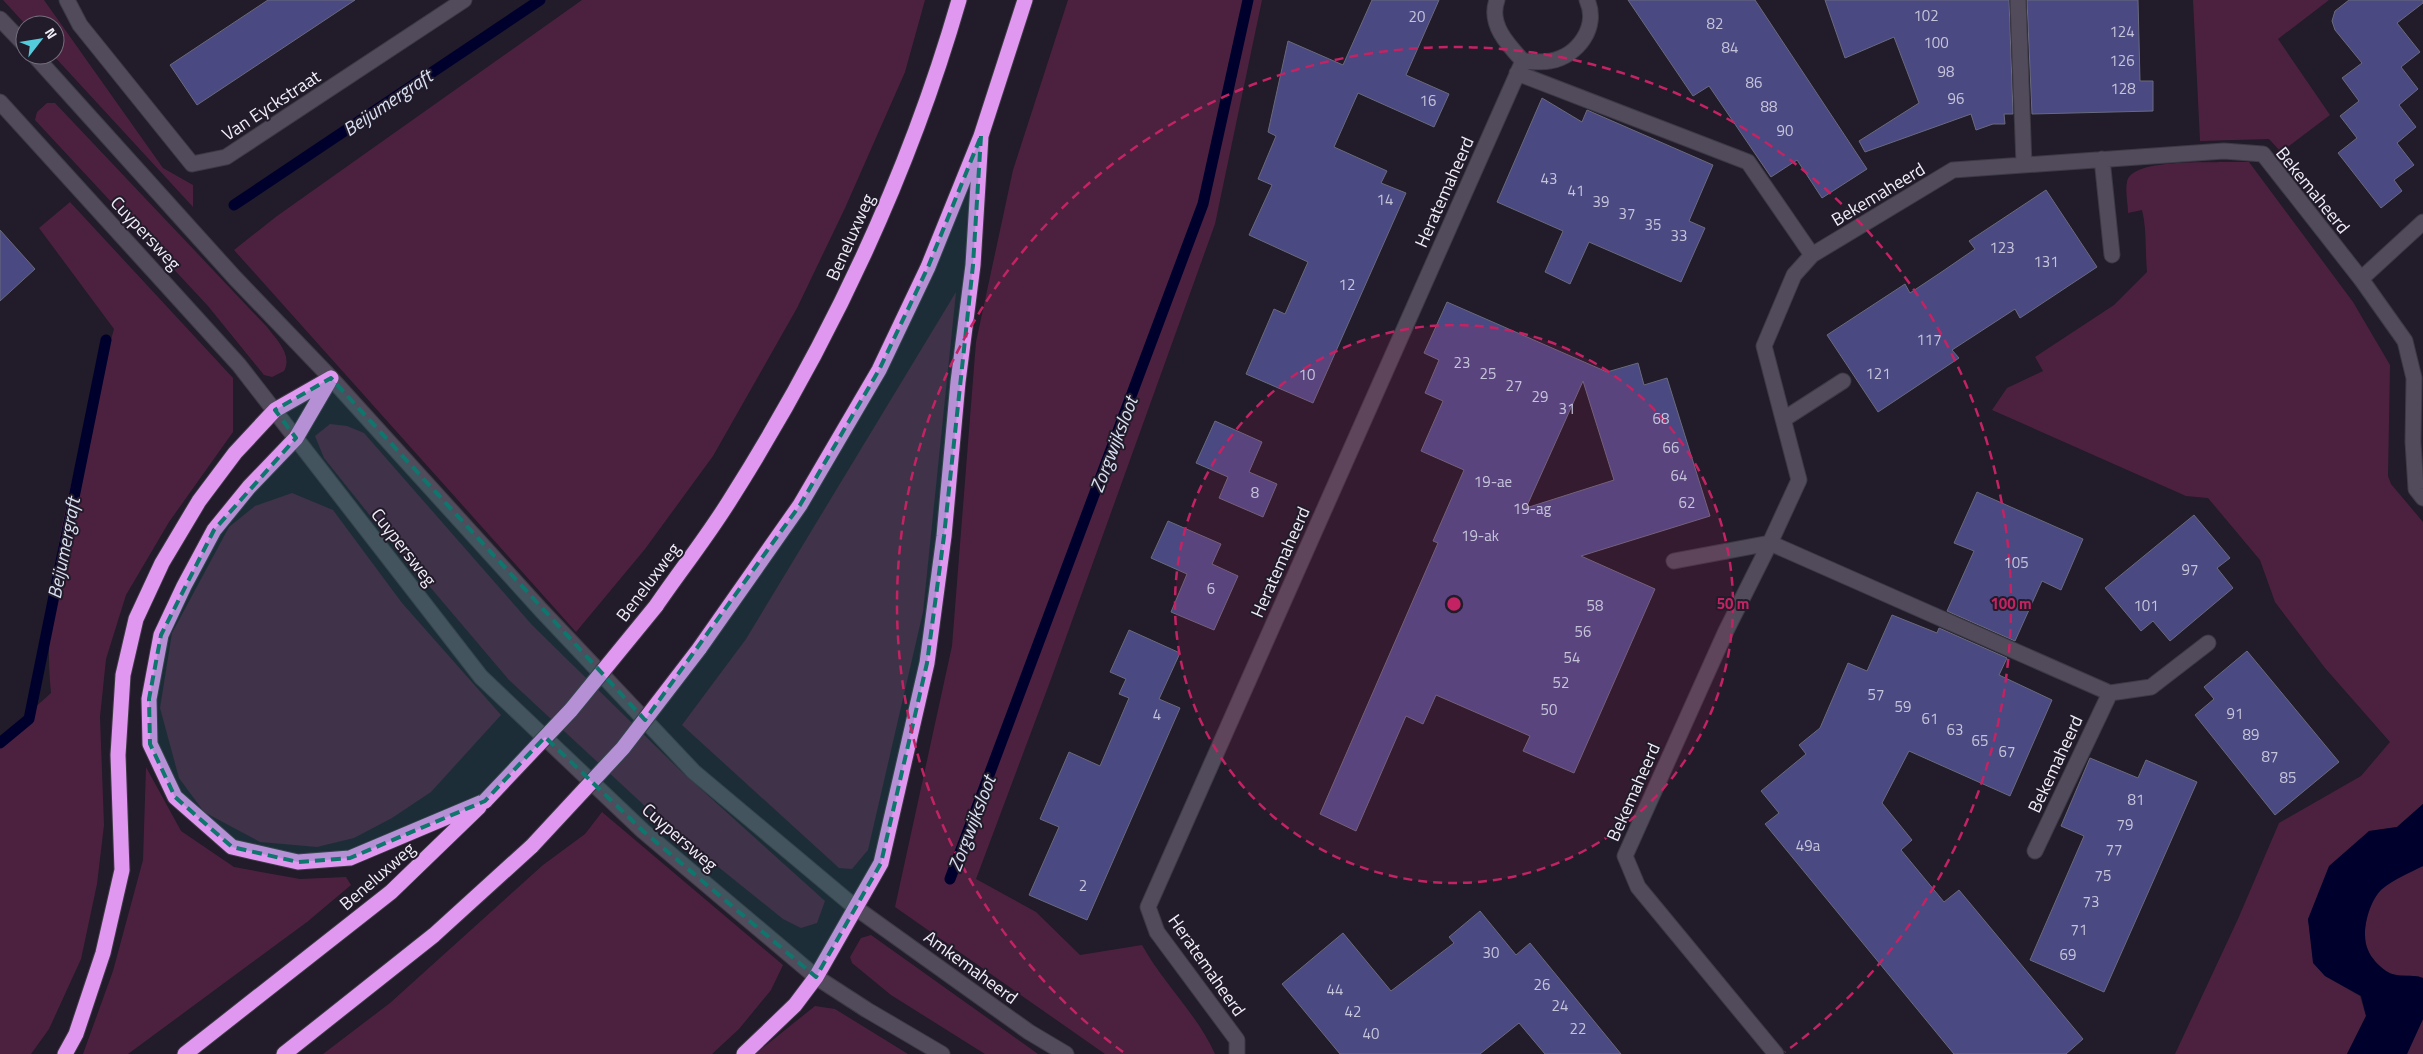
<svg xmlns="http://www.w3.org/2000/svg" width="2423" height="1054" font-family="'Titillium Web',sans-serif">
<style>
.green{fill:#4c2140}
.water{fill:#00002d}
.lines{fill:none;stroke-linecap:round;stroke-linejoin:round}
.stream{stroke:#00002d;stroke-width:11}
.building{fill:#4a4982;stroke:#696a7c;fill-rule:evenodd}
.minor-casing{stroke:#3d3944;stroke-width:17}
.highway-casing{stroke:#3d3944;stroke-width:17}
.minor{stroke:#514b5c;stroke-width:15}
.highway{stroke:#e097ef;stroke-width:15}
.highway-bridge-casing{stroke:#3d3944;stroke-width:17;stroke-linecap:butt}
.highway-bridge{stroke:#e097ef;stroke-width:15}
.marked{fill:#0f766e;fill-opacity:0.2;stroke:#0f766e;stroke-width:4;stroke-dasharray:10 6;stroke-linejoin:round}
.ring{fill:none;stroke:#c42363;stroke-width:2.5;stroke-dasharray:9 6}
.labels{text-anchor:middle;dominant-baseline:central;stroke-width:4;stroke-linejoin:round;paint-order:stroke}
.number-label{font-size:15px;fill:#c6c4da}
.street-label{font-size:18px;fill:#f0edf7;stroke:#211b2a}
.water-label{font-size:19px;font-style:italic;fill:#d9e1f2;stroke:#211b2a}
.centre{fill:#c42363;stroke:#211b2a;stroke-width:2.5}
.ring-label{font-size:15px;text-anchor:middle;font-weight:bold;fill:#c42363;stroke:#211b2a;stroke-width:4;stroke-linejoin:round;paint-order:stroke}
</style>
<rect width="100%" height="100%" fill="#211b2a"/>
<!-- green -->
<path class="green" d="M3 0H44L163 168 193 185V207L53 55H55V25H26Z
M582 0H925L905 72 845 208 797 308 713 456 645 549 576 632 234 250 277 216Z
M1068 0H1262L1215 224 1051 679 976 879 1036 912 1080 955 1142 945C1163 983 1197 1014 1215 1054H1105L895 907 952 646 976 342 1013 170Z
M2193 0H2329L2278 39 2330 115 2281 152 2269 139 2200 141Z
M47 103H55L267 327C276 339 293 355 284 371L272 377 264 375 208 306 35 120 37 112Z
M2221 162H2249L2353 302 2390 365 2388 476 2391 484 2423 522V804L2397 827 2369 831 2308 919 2314 963 2325 976 2360 996 2366 1016 2347 1054H2175L2238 919 2279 823 2361 776 2390 742 2325 668 2275 602 2260 560 2208 498 2186 496 1992 410 2007 388 2043 371 2035 357 2114 305 2147 272C2145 251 2147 230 2142 210L2128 213C2128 204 2125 191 2127 182 2131 159 2202 163 2221 162Z
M70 202 233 378V432L169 522 126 595 106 659 100 717 104 825 97 884 81 959 49 1029 31 1054H0V739L51 693C39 570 81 446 114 329L39 228Z
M956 292 923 612 868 850 852 869 839 868 682 725 746 639Z
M330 424 347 426 364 433 532 625 681 771 825 901 817 923 801 928 783 919 660 820 509 680 380 528 324 458 315 436Z
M292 493 333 510 402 603 501 715 431 792 392 818 354 838 317 847 260 842 204 812 179 778 160 708 172 633 229 527 255 506Z
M146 767 181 831 234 867 300 879 346 877 351 885 307 922 128 1054H83L113 971 143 860Z
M602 812 783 965 771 990 739 1029 712 1054H323L390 1003 543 865 585 834Z
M2423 866V978C2411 973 2398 979 2386 971 2379 966 2371 958 2368 950 2360 933 2369 901 2382 889 2394 879 2409 873 2423 866Z
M871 935 1038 1054H985L891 995 852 963 850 957 861 938Z
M815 1006 835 1009 908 1054H755Z
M2423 1019V1054H2407Z"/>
<!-- water -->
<path class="water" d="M2423 804V866C2409 873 2394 879 2382 889 2369 901 2360 933 2368 950 2371 958 2379 966 2386 971 2398 979 2411 973 2423 978V1019L2407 1054H2347L2366 1016 2361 996 2325 976 2313 963 2308 919 2329 866 2369 831 2397 827Z"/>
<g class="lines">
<!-- stream -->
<path class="stream" d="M234 205 540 0
M0 743 29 719 106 340
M950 879 1203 204 1248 0"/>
</g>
<!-- building -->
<path class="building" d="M268 0H355L197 105 170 65Z
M1372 0H1439L1406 75 1449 94 1434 127 1358 93 1334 147 1387 171 1381 183 1406 193 1313 403 1246 374 1274 309 1285 314 1308 262 1249 235 1272 185 1258 179 1276 136 1268 132 1288 41 1343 65Z
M1628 0H1755L1867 169 1822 198 1797 160 1771 177 1709 86 1693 96Z
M1825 0H2009L2013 114H2004L2005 124H1993L1976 130 1971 114 1865 152 1859 141 1919 103 1894 37 1845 58Z
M2027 0H2138L2140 81H2153V111L2032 114Z
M2349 0H2423V3L2397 23 2420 52 2401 67 2418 89 2399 105 2416 127 2397 143 2414 165 2394 180 2402 191 2381 208 2338 153 2357 138 2340 116 2359 101 2342 78 2362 63 2335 30 2332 21 2335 11Z
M1542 98 1582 122 1587 110 1713 165 1689 221 1705 228 1681 282 1589 242 1570 284 1545 272 1563 231 1497 202Z
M2046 190 2097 267 2020 318 2015 309 1952 350 1959 358 1878 412 1827 335 1905 284 1910 293 1943 271 1975 249 1969 241Z
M0 230 35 269 0 301Z
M1447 302 1607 372 1638 363 1644 385 1667 378 1710 516 1581 556 1655 589 1574 773 1523 751 1530 736 1436 695 1423 724 1406 716 1356 831 1320 814 1438 543 1433 541 1464 470 1421 451 1443 401 1425 393 1439 360 1424 353ZM1583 381 1614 480 1526 508Z
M1215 421 1262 442 1249 472 1277 484 1263 517 1219 498 1228 477 1196 463Z
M1977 492 2083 539 2061 590 2042 581 2015 641 1947 611 1974 551 1954 543Z
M2194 515 2230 558 2217 568 2233 588 2170 641 2153 621 2141 631 2105 588Z
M1168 521 1221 544 1212 564 1238 576 1214 630 1171 612 1187 574 1151 558Z
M1892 615 1937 633 1939 628 2007 658 1999 675 2052 700 2010 796 1909 751 1882 803 1912 840 1901 850 1944 902 1959 890 2083 1039 2066 1054H1954L1765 824 1779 813 1761 791 1806 754 1799 745 1820 728 1848 663 1867 671Z
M1129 630 1180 653 1159 699 1180 708 1087 920 1029 895 1059 827 1040 819 1069 752 1100 766 1129 698 1119 694 1126 679 1110 672Z
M2247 651 2339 762 2275 815 2195 715 2214 699 2204 687Z
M2090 758 2138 778 2146 760 2197 782 2104 992 2030 960 2084 836 2061 826Z
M1480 911 1516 955 1530 943 1621 1054H1545L1519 1023 1480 1054H1340L1282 984 1343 933 1391 991 1454 943 1449 937Z"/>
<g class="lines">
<defs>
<path id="minor" d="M67 0 80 25 192 164 226 157 464 0
M1497 0C1488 24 1508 45 1523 61 1531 61 1542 63 1550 61 1578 56 1599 27 1587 0
M2018 0 2024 165
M0 19 25 45
M34 55 235 278 331 378 542 611 694 772 856 908 1029 1032 1066 1054
M1517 73 1748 162 1812 255 1953 170 2224 151 2263 154 2361 279 2423 222
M0 102 239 365 481 677 643 831 816 977 867 1010 942 1054
M2102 159 2112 255
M1812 255 1794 275 1764 346 1799 480 1770 543 2110 693 2035 851
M2361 279 2405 341 2414 378 2413 442 2416 489 2423 498
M1784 419 1843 381
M1674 561 1770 543 1726 631 1625 856 1638 887 1776 1054
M2110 693 2151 687 2208 643
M1237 1054V1040L1157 932 1148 907 1523 61"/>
<path id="highway" d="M331 378 296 438 249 487 214 530 184 586 161 635 149 699 150 744 175 797 232 847 298 862 350 858 485 801
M656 606C680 571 707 537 730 500 828 345 908 177 959 0
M699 649 800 505 879 370 928 267 981 136 1025 0
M65 1054 76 1034 103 953 122 870 118 755 123 675 136 619 162 563 199 501 235 453 275 410 331 378
M185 1054 391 892 479 807
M284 1054 434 935 532 846
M744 1054 795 1005 816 977 881 863 927 663 944 536 958 382 973 265 981 136"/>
</defs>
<!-- minor casing -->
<use href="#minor" class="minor-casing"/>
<!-- highway casing -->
<use href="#highway" class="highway-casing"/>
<!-- minor -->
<use href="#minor" class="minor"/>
<!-- highway -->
<use href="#highway" class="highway"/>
<defs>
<path id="highway-bridge" d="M485 801 571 710 656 606
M532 846 623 748 699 649"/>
</defs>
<!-- highway-bridge casing -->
<use href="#highway-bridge" class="highway-bridge-casing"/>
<!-- highway-bridge -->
<use href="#highway-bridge" class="highway-bridge"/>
</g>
<!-- marked area -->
<path class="marked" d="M981 136 973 265 944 536 927 663 881 863 816 977 643 831 545 737 485 801 350 858 298 862 232 847 175 797 150 744 149 699 161 635 214 530 296 438 275 410 331 378 645 720 800 505 879 370 928 267Z"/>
<!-- distance rings -->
<circle cx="1454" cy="604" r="279" fill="#c42363" fill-opacity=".12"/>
<g class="ring">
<circle cx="1454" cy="604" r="279"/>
<path d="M1123 1052A557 557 0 1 1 1785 1052"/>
</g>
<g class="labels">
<!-- number labels -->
<g class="number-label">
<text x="1926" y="15">102</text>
<text x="1417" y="16">20</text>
<text x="1715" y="23">82</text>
<text x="2122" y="31">124</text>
<text x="1936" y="42">100</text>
<text x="1730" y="47">84</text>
<text x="2122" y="60">126</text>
<text x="1946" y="71">98</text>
<text x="1754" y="82">86</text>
<text x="2123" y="88">128</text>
<text x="1956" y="98">96</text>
<text x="1428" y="100">16</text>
<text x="1769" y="106">88</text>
<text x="1785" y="130">90</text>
<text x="1549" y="178">43</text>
<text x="1576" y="190">41</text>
<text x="1385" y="199">14</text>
<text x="1601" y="201">39</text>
<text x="1627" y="213">37</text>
<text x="1653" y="224">35</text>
<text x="1679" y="235">33</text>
<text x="2002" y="247">123</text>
<text x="2046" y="261">131</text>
<text x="1347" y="284">12</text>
<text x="1929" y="339">117</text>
<text x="1462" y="362">23</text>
<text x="1488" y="373">25</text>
<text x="1878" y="373">121</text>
<text x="1307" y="374">10</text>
<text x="1514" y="385">27</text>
<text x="1540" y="396">29</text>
<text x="1567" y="408">31</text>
<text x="1661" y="418">68</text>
<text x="1671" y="447">66</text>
<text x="1679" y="475">64</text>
<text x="1493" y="481">19-ae</text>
<text x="1255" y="492">8</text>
<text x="1687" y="502">62</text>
<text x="1532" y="508">19-ag</text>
<text x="1480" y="535">19-ak</text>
<text x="2016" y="562">105</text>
<text x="2190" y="569">97</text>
<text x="1211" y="588">6</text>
<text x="1595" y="605">58</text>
<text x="2146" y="605">101</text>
<text x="1583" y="631">56</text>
<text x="1572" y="657">54</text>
<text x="1561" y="682">52</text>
<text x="1876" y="694">57</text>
<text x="1903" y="706">59</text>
<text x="1549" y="709">50</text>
<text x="2235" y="713">91</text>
<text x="1157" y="714">4</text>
<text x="1930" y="718">61</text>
<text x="1955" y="729">63</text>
<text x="2251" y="734">89</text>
<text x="1980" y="740">65</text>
<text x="2007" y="751">67</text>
<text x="2270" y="756">87</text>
<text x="2288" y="777">85</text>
<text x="2136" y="799">81</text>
<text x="2125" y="824">79</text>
<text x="1808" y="845">49a</text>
<text x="2114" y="849">77</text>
<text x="2103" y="875">75</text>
<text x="1083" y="885">2</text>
<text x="2091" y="901">73</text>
<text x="2079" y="929">71</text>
<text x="1491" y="952">30</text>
<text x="2068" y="954">69</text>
<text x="1542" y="984">26</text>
<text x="1335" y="989">44</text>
<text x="1560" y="1005">24</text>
<text x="1353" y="1011">42</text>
<text x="1578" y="1028">22</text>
<text x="1371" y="1033">40</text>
</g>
<!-- street labels -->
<g class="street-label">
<text transform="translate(271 105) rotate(-33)">Van Eyckstraat</text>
<text transform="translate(2313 190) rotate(51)">Bekemaheerd</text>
<text transform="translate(1444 192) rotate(-66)">Heratemaheerd</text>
<text transform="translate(1878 194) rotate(-31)">Bekemaheerd</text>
<text transform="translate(146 233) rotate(47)">Cuypersweg</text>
<text transform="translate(850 237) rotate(-66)">Beneluxweg</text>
<text transform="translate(404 547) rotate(52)">Cuypersweg</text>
<text transform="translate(1280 562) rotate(-66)">Heratemaheerd</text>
<text transform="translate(648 582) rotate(-53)">Beneluxweg</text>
<text transform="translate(2055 764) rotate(-65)">Bekemaheerd</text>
<text transform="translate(1633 792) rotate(-66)">Bekemaheerd</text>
<text transform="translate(680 837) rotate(41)">Cuypersweg</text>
<text transform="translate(377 876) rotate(-41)">Beneluxweg</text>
<text transform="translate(1207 965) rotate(55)">Heratemaheerd</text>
<text transform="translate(971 967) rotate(36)">Amkemaheerd</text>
</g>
<!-- water labels -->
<g class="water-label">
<text transform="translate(387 102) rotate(-34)">Beijumergraft</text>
<text transform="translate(1113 444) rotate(-69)">Zorgwijksloot</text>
<text transform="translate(63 548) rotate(-79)">Beijumergraft</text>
<text transform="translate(971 823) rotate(-69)">Zorgwijksloot</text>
</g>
</g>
<circle cx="1454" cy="604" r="8" class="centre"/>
<g class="ring-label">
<text x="1733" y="609">50 m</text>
<text x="2011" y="609">100 m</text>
</g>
<!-- north arrow -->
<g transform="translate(40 40) rotate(59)"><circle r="24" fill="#211b2a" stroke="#746f7c"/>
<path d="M0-4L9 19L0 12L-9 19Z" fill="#53cbdb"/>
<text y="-8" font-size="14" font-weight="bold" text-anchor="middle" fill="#f0edf7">N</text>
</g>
</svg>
